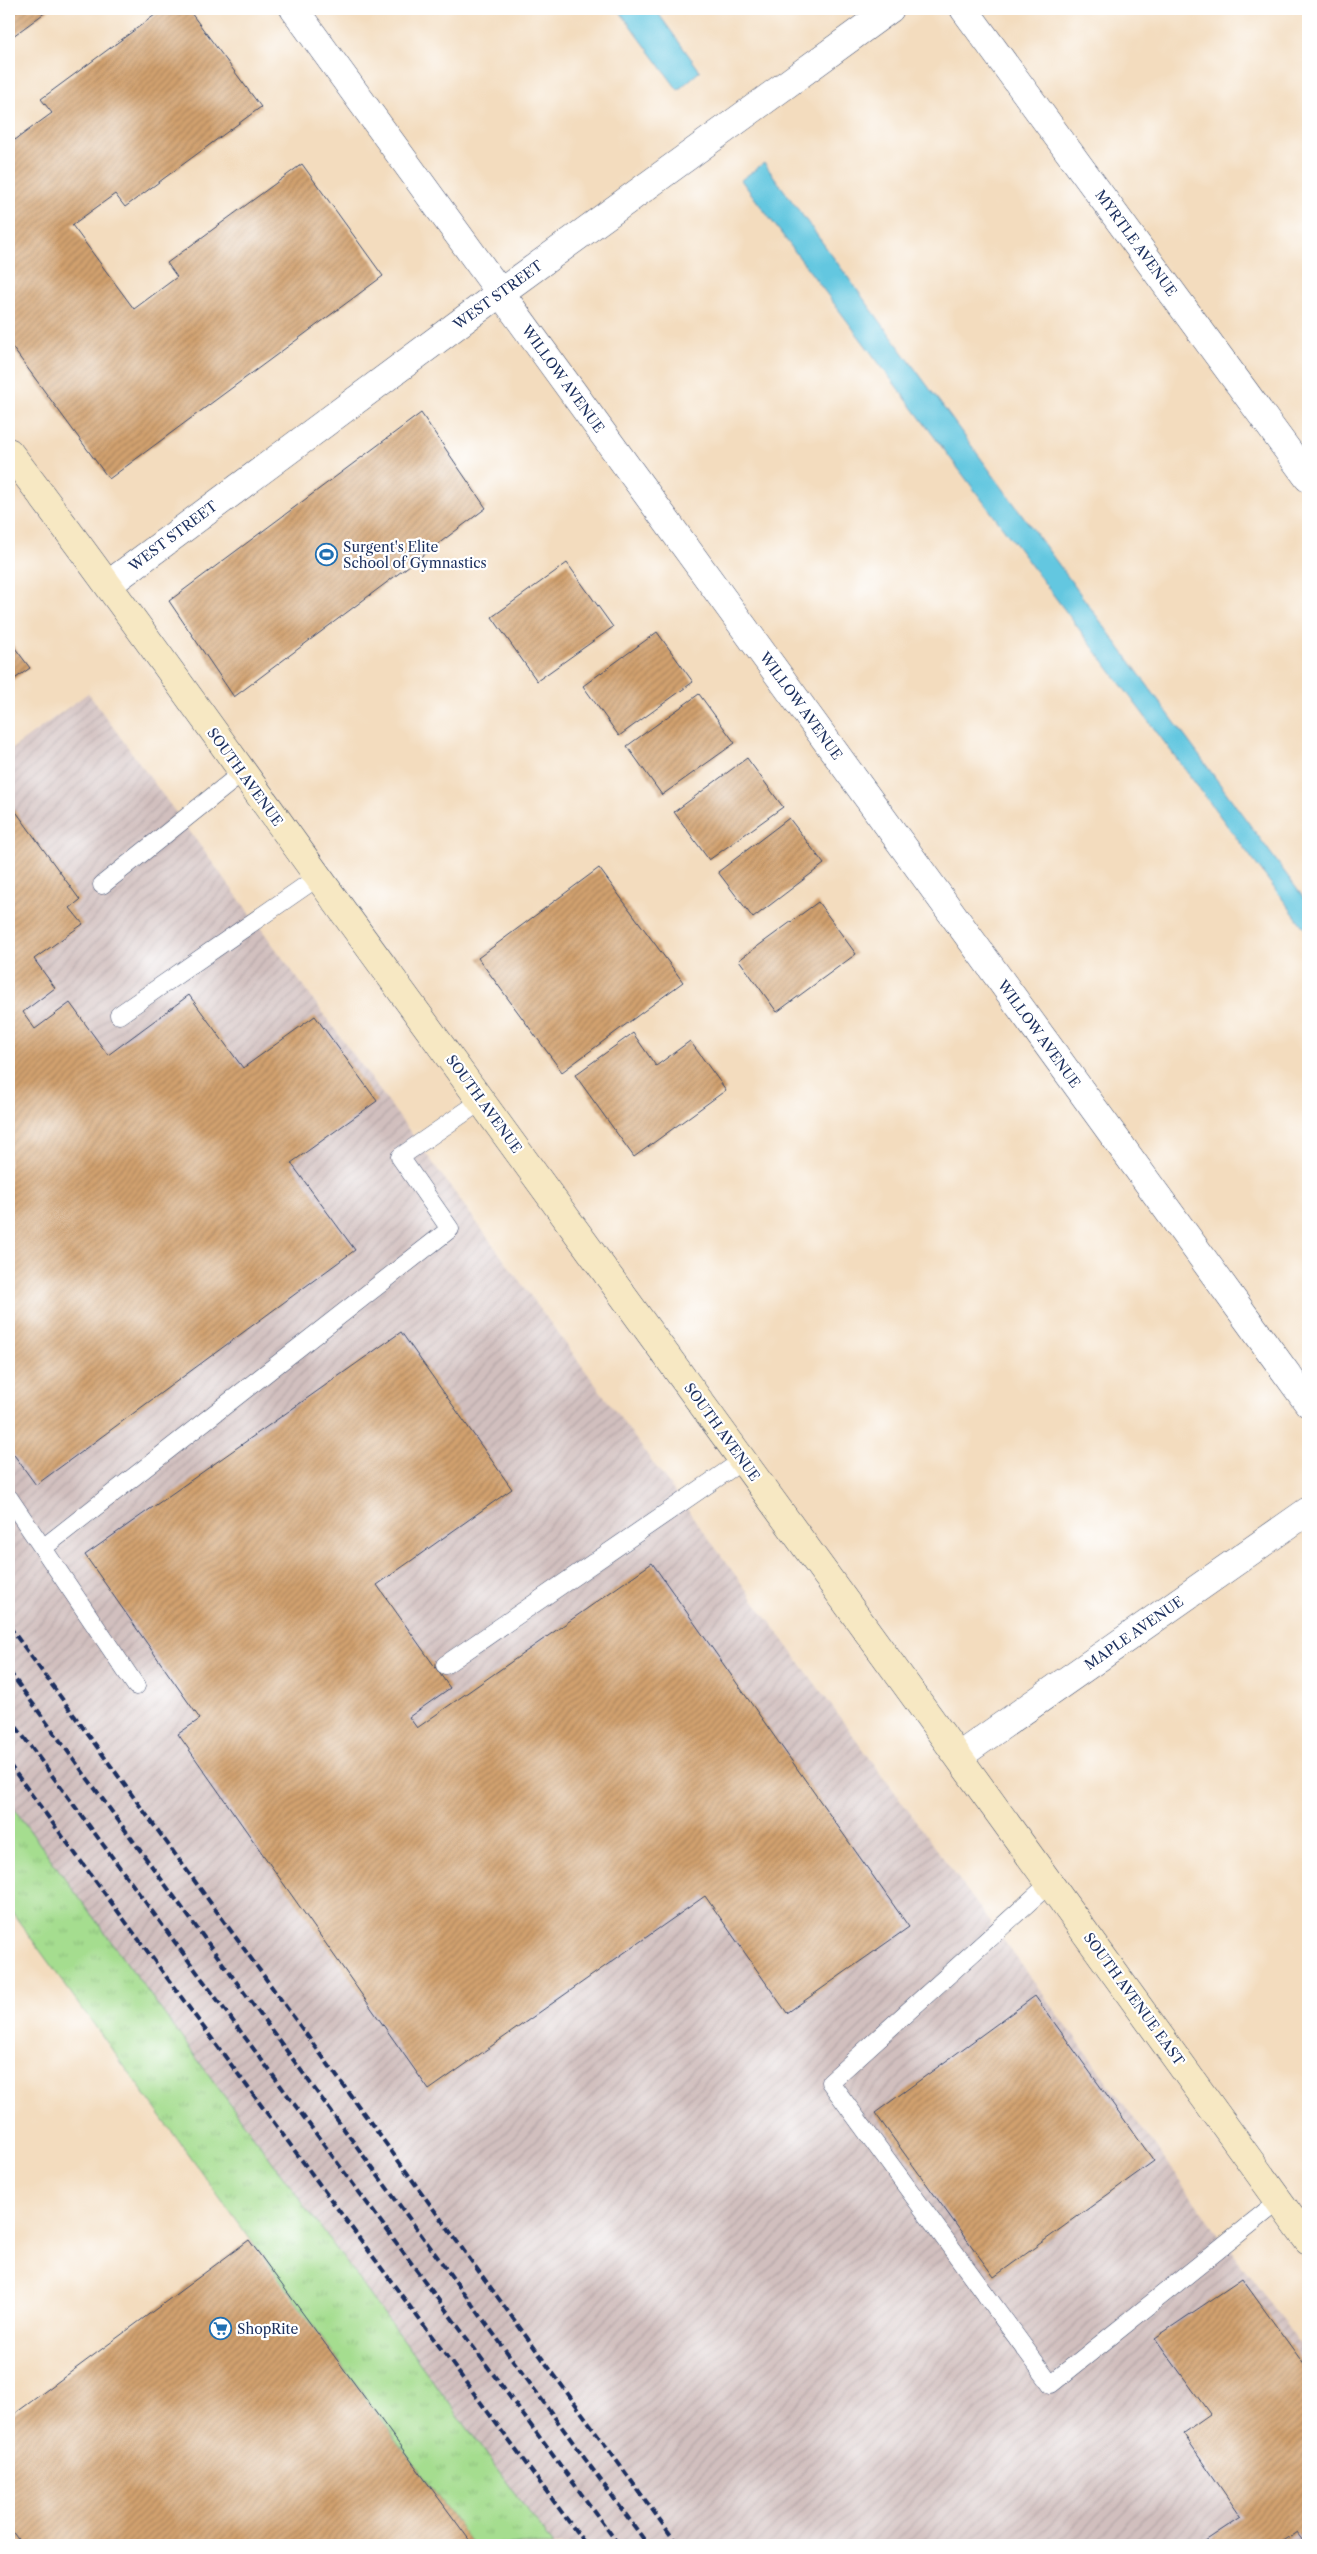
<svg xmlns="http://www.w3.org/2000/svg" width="1317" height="2554" font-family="'Libre Caslon Text',serif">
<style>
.industrial{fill:url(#industrial-furrows)}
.grass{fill:url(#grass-tufts);stroke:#608676}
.water{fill:#63c7e0;stroke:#3f7b9f}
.building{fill:url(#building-hatch)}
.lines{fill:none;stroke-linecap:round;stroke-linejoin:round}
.lane-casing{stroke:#3b496c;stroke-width:19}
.street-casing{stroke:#3b496c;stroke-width:29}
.secondary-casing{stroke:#3b496c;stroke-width:29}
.lane{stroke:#fff;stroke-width:18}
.street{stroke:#fff;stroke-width:28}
.secondary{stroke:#f7e8c3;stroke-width:28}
.rail{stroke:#1b2f5e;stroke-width:4;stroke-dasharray:8 4;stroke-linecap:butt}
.labels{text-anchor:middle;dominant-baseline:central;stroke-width:4.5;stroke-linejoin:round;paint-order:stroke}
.street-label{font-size:14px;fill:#1b2f5e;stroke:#fff}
.poi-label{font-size:14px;fill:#1b2f5e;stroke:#fff;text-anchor:start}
</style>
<defs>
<pattern id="industrial-furrows" width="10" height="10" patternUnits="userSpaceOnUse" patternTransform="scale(1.25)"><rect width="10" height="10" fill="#d1bfbe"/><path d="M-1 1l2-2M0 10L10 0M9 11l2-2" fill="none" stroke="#b3a4a6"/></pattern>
<pattern id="grass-tufts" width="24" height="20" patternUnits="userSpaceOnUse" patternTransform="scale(1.25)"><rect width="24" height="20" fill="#a5dd8f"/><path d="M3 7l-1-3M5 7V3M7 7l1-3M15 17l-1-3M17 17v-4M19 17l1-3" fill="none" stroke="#8dbe7e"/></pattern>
<pattern id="building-hatch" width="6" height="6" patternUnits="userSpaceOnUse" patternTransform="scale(1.25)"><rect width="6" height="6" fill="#d2a16e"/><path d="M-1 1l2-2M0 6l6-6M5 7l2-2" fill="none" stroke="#aa845e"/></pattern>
</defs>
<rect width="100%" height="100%" fill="#fff"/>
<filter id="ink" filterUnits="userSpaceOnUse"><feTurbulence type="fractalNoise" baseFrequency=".02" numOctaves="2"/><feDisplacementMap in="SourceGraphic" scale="10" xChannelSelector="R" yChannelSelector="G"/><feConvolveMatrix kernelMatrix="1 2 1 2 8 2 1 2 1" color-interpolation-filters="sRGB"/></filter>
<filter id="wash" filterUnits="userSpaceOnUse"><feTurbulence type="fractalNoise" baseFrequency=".0096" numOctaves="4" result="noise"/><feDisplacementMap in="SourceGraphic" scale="20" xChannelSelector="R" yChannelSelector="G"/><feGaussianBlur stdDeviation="1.12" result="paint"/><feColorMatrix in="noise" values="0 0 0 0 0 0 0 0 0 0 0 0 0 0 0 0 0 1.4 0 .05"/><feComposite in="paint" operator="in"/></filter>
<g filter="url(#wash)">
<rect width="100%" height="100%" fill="#f3dcbe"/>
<!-- industrial -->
<path class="industrial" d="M88 693 1308 2355V2545H553L9 1804V751Z"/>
<!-- grass -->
<path class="grass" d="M9 1802 553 2545H473L9 1908Z"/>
<!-- water -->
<path class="water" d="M618 9H655L700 71 678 90Z
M764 163 1308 904V933L741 180Z"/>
<g id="blocks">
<!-- building -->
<path class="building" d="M9 9H50L9 39Z
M163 9H188L261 107 125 207 115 194 72 225 134 309 177 277 167 263 302 164 383 276 109 479 9 343V131L15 140 52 113 41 99Z
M421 413 486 508 234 697 169 601Z
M567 563 613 627 537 681 492 617Z
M657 632 693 682 619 736 583 686Z
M9 640 30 668 9 683Z
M699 694 735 743 662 795 627 746Z
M747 758 783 807 709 860 674 812Z
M9 802 80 900 70 908 83 924 34 959 55 988 23 1012 35 1029 70 1003 108 1055 189 995 243 1068 315 1016 377 1101 291 1163 355 1250 36 1485 9 1448Z
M789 818 824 864 753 918 718 872Z
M599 868 683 982 562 1072 478 958Z
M818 902 856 954 777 1012 739 960Z
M633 1033 656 1066 690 1041 726 1090 634 1157 575 1075Z
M401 1332 512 1489 377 1585 450 1688 409 1717 417 1728 652 1563 909 1927 787 2013 705 1896 429 2090 178 1734 200 1719 85 1555Z
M1035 1996 1154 2161 994 2277 875 2113Z
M249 2240 473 2545H22L9 2527V2418Z
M1242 2279 1308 2370V2545H1306L1297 2533 1279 2545H1199L1241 2517 1183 2433 1210 2414 1155 2338Z"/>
</g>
</g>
<g filter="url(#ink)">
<use href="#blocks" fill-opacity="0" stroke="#3b496c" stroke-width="1"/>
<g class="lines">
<defs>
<path id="lane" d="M102 885 242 773
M119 1015 318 877
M9 1498 136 1686
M43 1548 450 1229 400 1157 481 1101
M445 1665 743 1460
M1050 1883 830 2082 1051 2384 1279 2201"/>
<path id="street" d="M294 9 1308 1403
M964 9 1308 478
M109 584 500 293 890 9
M959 1756 1308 1511"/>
<path id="secondary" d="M9 452C139 623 261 800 388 973 696 1395 1003 1817 1308 2241"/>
</defs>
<!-- lane casing -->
<use href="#lane" class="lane-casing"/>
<!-- street casing -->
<use href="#street" class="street-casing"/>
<!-- secondary casing -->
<use href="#secondary" class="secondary-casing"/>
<!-- lane -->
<use href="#lane" class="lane"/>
<!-- street -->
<use href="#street" class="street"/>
<!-- secondary -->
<use href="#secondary" class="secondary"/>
<!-- rail -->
<path class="rail" d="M9 1626 678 2545
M9 1671 648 2545
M9 1717 619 2545
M9 1764 586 2545"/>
</g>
</g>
<!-- icons -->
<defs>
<symbol id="stadium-ring" viewBox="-11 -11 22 22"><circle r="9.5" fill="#fff" stroke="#1f6fb2" stroke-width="1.5"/><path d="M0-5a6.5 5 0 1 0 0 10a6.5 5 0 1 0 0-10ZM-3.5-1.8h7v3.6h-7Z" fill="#1f6fb2"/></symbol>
<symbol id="supermarket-ring" viewBox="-11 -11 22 22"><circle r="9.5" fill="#fff" stroke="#1f6fb2" stroke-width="1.5"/><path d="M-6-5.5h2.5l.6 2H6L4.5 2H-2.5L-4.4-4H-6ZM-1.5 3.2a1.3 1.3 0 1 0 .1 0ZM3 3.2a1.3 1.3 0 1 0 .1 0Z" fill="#1f6fb2"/></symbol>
</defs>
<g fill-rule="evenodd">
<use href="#stadium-ring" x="314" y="542" width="25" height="25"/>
<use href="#supermarket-ring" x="208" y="2316" width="25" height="25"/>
</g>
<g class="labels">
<!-- street labels -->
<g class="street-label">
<text transform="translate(1136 243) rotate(54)">MYRTLE AVENUE</text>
<text transform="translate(498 295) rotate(-36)">WEST STREET</text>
<text transform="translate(563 379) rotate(54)">WILLOW AVENUE</text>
<text transform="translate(173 536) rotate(-37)">WEST STREET</text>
<text transform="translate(801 706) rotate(54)">WILLOW AVENUE</text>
<text transform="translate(245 777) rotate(54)">SOUTH AVENUE</text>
<text transform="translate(1039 1034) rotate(54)">WILLOW AVENUE</text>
<text transform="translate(484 1104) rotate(54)">SOUTH AVENUE</text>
<text transform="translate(722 1432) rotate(54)">SOUTH AVENUE</text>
<text transform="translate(1134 1633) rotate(-35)">MAPLE AVENUE</text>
<text transform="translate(1134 1999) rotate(54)">SOUTH AVENUE EAST</text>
</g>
<!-- poi labels -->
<g class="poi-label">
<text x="343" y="547">Surgent's Elite<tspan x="343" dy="16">School of Gymnastics</tspan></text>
<text x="237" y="2329">ShopRite</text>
</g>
</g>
<!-- margin -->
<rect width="1317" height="2554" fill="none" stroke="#fff" stroke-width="30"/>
</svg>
